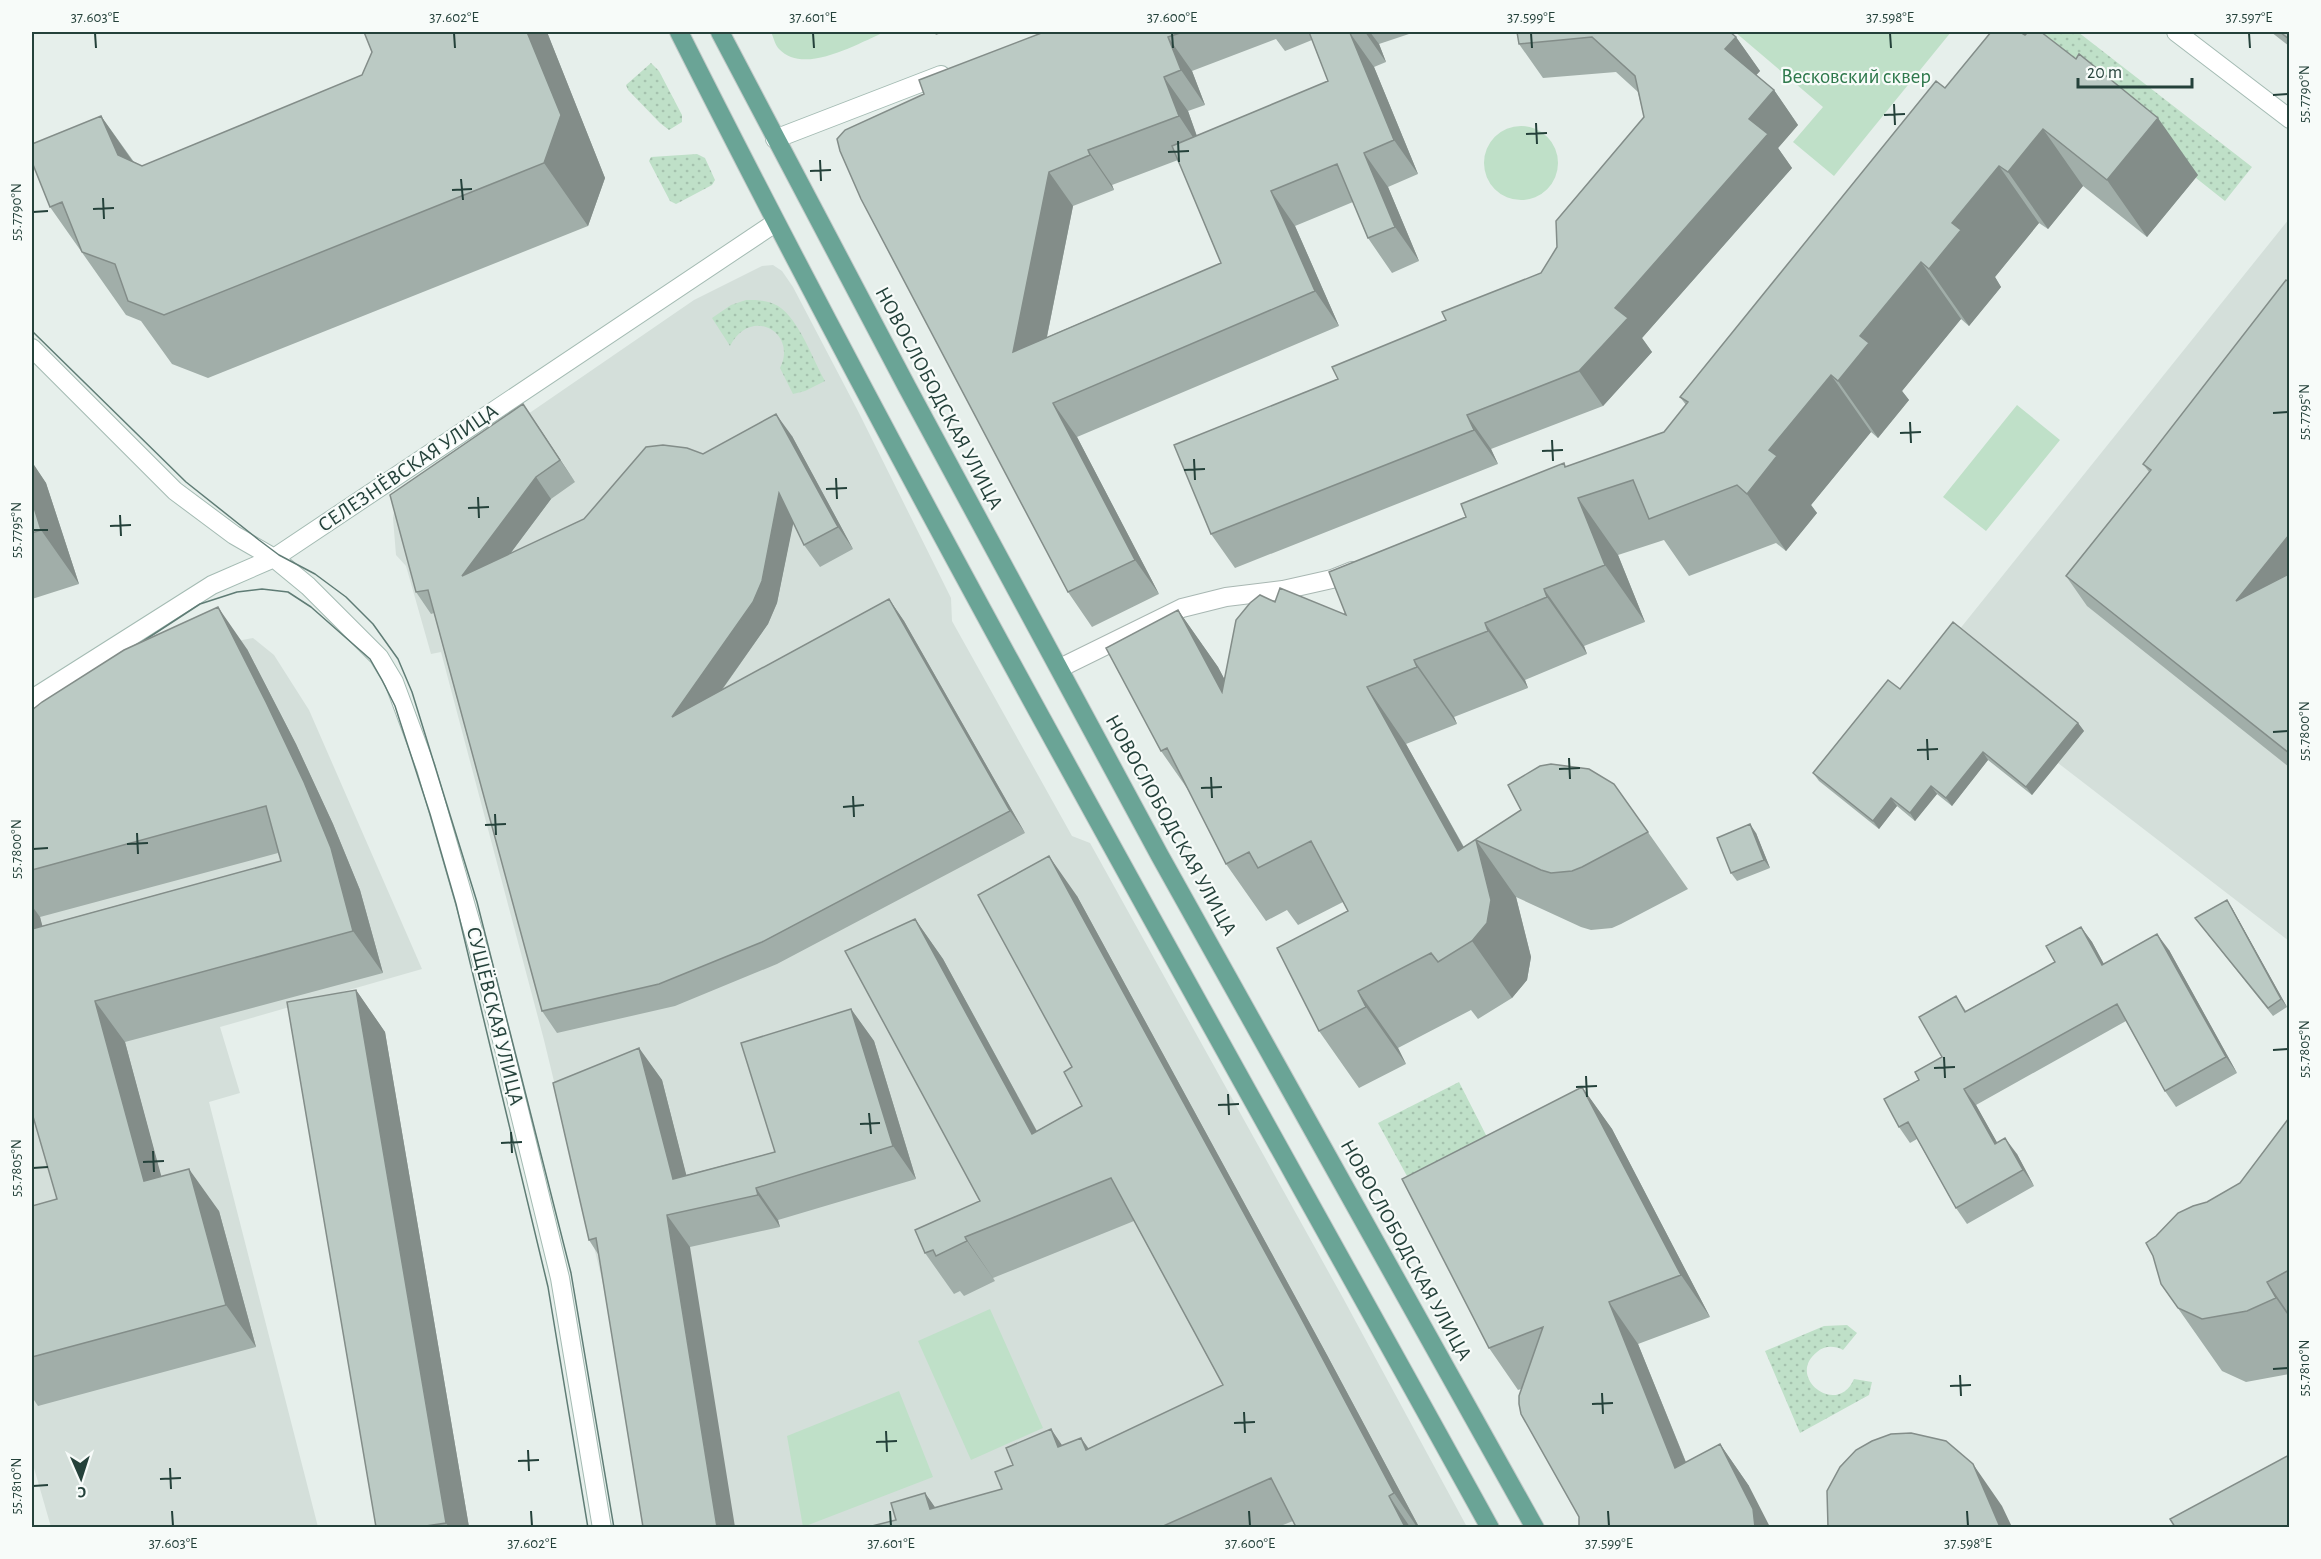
<svg xmlns="http://www.w3.org/2000/svg" width="2321" height="1559" font-family="'Alegreya Sans',sans-serif">
<style>
.built{fill:#d4dfda}
.grass{fill:url(#grass-dots)}
.green{fill:#bfe0c8}
.lines{fill:none;stroke-linecap:round;stroke-linejoin:round}
.street-casing{stroke:#a8b7b2;stroke-width:20}
.secondary-casing{stroke:#a4bbb3;stroke-width:20}
.primary-casing{stroke:#c2cac8;stroke-width:20}
.street{stroke:#fff;stroke-width:18}
.secondary{stroke:#fff;stroke-width:18}
.primary{stroke:#6aa496;stroke-width:18}
.tram{stroke:#5f7c75;stroke-width:1.5}
.wall{fill:#a1aea9;fill-rule:evenodd}
.shaded-wall{fill:#838d89}
.building{fill:#bbcac4;stroke:#838d89;stroke-width:1.5}
.ticks{fill:none;stroke:#24413a;stroke-width:2}
.labels{text-anchor:middle;dominant-baseline:central;stroke-width:4.5;stroke-linejoin:round;paint-order:stroke}
.park-label{font-size:21px;fill:#2e794c;stroke:#f7fbf9}
.street-label{font-size:21px;fill:#24413a;stroke:#f7fbf9}
.neatline{fill:none;stroke:#24413a;stroke-width:2}
.ticks-label{font-size:15px;text-anchor:middle;fill:#24413a}
</style>
<defs>
<pattern id="grass-dots" width="8" height="8" patternUnits="userSpaceOnUse" patternTransform="scale(1.5)"><rect width="8" height="8" fill="#bfe0c8"/><path d="M2 2h.1M6 6h.1" fill="none" stroke="#a4c1ad" stroke-width="1.8" stroke-linecap="round"/></pattern>
</defs>
<rect width="100%" height="100%" fill="#e6efeb"/>
<!-- built -->
<path class="built" d="M2289 219V941L2058 763 2084 731 1959 630Z
M773 265 782 271 793 287 859 413 951 598 952 621 1072 836 1090 843 1343 1298 1467 1527H645L610 1313 544 1040 441 652 431 654 406 566 396 555 393 518 394 512 400 502 694 300 762 266Z
M253 638 274 655 309 710 422 969 220 1027 240 1093 209 1102 318 1527H51L32 1461V764L237 641Z"/>
<!-- grass -->
<path class="grass" d="M2044 32H2078L2252 167 2225 201 2196 178 2197 175 2022 57Z
M651 63 659 71 682 115V122L669 130 660 123 628 90 626 85Z
M697 154 705 158 715 180 712 185 680 202 676 204 670 201 649 161 651 157Z
M746 300C758 300 768 300 778 306 799 319 813 360 825 381L805 391 793 394 780 368C798 333 751 305 730 346L712 318 731 305Z
M1459 1082 1487 1137 1431 1220 1378 1123Z
M1847 1325 1857 1333 1843 1350C1835 1346 1825 1345 1817 1352 1785 1377 1837 1418 1854 1379L1872 1382 1869 1395 1800 1433 1765 1351 1824 1326Z"/>
<!-- green -->
<path class="green" d="M771 32H885C858 43 804 76 779 49 775 45 773 36 771 32Z
M1735 32H1951L1834 176 1793 142 1823 107Z
M1484 163a37 37 0 1 1 74 0a37 37 0 1 1-74 0Z
M2017 405 2060 440 1986 531 1943 497Z
M990 1309 1043 1428 971 1460 918 1341Z
M899 1391 933 1477 803 1527 787 1436Z"/>
<g class="lines">
<defs>
<path id="street" d="M1060 668 1182 608 1226 597 1283 590 1332 579 1352 571"/>
<path id="secondary" d="M2176 32 2290 119
M775 139 941 75
M32 348 175 491 234 535 274 558 308 586 379 657 394 682 426 768 487 979 560 1278 602 1528
M32 699 212 585 274 558 775 223"/>
<path id="primary" d="M679 32C934 539 1216 1031 1490 1528
M720 32 907 387 1160 856 1535 1528"/>
</defs>
<!-- street casing -->
<use href="#street" class="street-casing"/>
<!-- secondary casing -->
<use href="#secondary" class="secondary-casing"/>
<!-- primary casing -->
<use href="#primary" class="primary-casing"/>
<!-- street -->
<use href="#street" class="street"/>
<!-- secondary -->
<use href="#secondary" class="secondary"/>
<!-- primary -->
<use href="#primary" class="primary"/>
<!-- tram -->
<path class="tram" d="M32 331 186 482 259 540 279 555 315 574 346 597 373 624 398 659 412 692 477 902 571 1273 614 1528
M128 651 200 604 237 592 262 589 288 592 311 607 370 659 382 680 395 706 430 814 456 904 548 1287 588 1528"/>
</g>
<!-- wall -->
<path class="wall" d="M364 32H547L605 178 588 226 208 378 172 364 141 321 126 315 50 207 101 116 134 162 142 166 362 75 372 52Z
M934 32H944L936 35Z
M1044 32H1415L1379 44 1386 62 1374 67 1418 174 1388 187 1419 261 1392 273 1368 238 1353 202 1295 226 1339 326 1077 437 1159 594 1092 627 1068 592 924 94ZM1276 39 1285 51 1312 40 1328 81 1197 136 1188 111 1205 105 1192 71ZM1178 160 1221 263 1047 337 1073 206 1114 190 1112 185Z
M1517 32 1736 37 1760 71 1756 75 1774 90 1798 125 1778 148 1792 168 1642 338 1652 352 1603 406 1491 449 1498 464 1235 568 1211 534 1338 379 1446 320 1541 273 1644 117 1638 92 1616 72 1543 78 1519 44Z
M2271 32H2289V46Z
M1945 88 2198 175 2147 237 2083 186 2048 229 2039 223 1995 277 2001 287 1969 326 1961 319 1902 391 1909 400 1878 438 1871 432 1811 505 1817 513 1786 551 1776 543 1689 576 1664 540 1618 555 1645 622 1584 646 1587 654 1525 680 1528 688 1454 717 1457 724 1406 744 1464 847 1521 810 1614 784 1688 889 1621 924 1612 928 1591 930 1581 927 1516 897 1531 957 1527 980 1512 998 1478 1019 1471 1010 1398 1048 1406 1064 1359 1088 1319 1031 1348 911 1343 902 1298 925 1287 910 1266 921 1226 864 1191 794 1161 751 1178 610 1218 667 1224 679 1275 602 1346 615 1466 517 1564 463 1566 467 1664 432 1686 405 1680 397Z
M2289 282V767L2087 606 2066 576 2149 472 2143 464Z
M538 426 575 482 551 499 510 554 584 519 703 454 792 436 853 549 820 567 804 545 793 522 777 603 768 624 722 690 889 599 904 621 1025 833 777 964 675 1006 557 1033 542 1011 434 613 431 614 416 592Z
M32 462 46 483 79 584 32 599Z
M247 649 296 744 333 824 360 890 383 973 125 1042 161 1177 219 1211 256 1347 38 1406 32 1397V1206L57 1199 32 1113V710ZM278 853 281 861 42 926 40 917Z
M1900 689 2078 723 2084 731 2032 795 1988 760 1952 806 1937 794 1915 821 1897 806 1879 829 1819 781 1813 773Z
M1756 833 1770 868 1737 881 1731 873Z
M1077 896 1327 1355 1419 1527H1296L1293 1521 1278 1527H868L896 1520 925 1493 935 1508 1002 1489 1013 1465 1051 1429 1062 1446 1081 1438 1089 1449 1223 1385 1134 1221 993 1278 995 1281 964 1296 960 1291 954 1294 925 1253 980 1201 915 919 943 959 1037 1131 1082 1106 1072 1067Z
M2232 908 2287 1007 2273 1016 2195 918Z
M2081 927 2092 942 2104 964 2169 950 2237 1073 2176 1107 2165 1091 2126 1021 1976 1105 1997 1143 2017 1154 2034 1186 1967 1224 1956 1208 1917 1139 1910 1143 1899 1127 1919 1080 1942 1057 1956 996 1966 1011 2055 962Z
M356 990 385 1032 469 1527H376Z
M851 1009 874 1041 916 1179 778 1220 780 1227 690 1247 598 1254 589 1240 639 1048 662 1080 686 1175 775 1152Z
M1582 1087 1612 1129 1710 1317 1638 1344 1686 1462 1720 1444 1749 1486 1579 1517 1521 1389 1518 1390 1489 1348Z
M2289 1118V1374L2246 1382 2222 1371 2161 1284 2207 1202 2240 1183Z"/>
<!-- shaded-wall -->
<path class="shaded-wall" d="M527 32H547L605 178 588 226 544 163Z
M1365 32H1370L1379 44 1386 62Z
M1350 33 1374 67 1418 174 1394 140Z
M1168 37 1192 71 1205 105 1181 70Z
M1736 37 1760 71 1749 83 1725 49Z
M1164 77 1188 111 1202 151 1179 116Z
M1774 90 1798 125 1778 148 1792 168 1642 338 1652 352 1603 406 1579 371 1615 308 1749 119Z
M101 116 145 179 118 155Z
M2158 118 2198 175 2147 237 2107 180Z
M2043 129 2083 186 2048 229 2008 172Z
M1088 150 1112 185 1114 190 1090 155Z
M1364 153 1388 187 1419 261 1395 227Z
M1999 166 2039 223 1995 277 2001 287 1969 326 1929 269 1952 223Z
M1049 172 1073 206 1037 386 1013 352Z
M1271 191 1295 226 1339 326 1315 291Z
M1921 262 1961 319 1902 391 1909 400 1878 438 1838 381 1860 336Z
M1831 375 1871 432 1811 505 1817 513 1786 551 1747 494 1769 450Z
M1053 403 1077 437 1159 594 1135 560Z
M523 404 538 426 575 482 560 460Z
M776 414 792 436 853 549 838 527Z
M1467 415 1491 449 1498 464 1474 430Z
M32 462 46 483 79 584 41 530 32 501Z
M536 477 551 499 477 598 462 576Z
M779 493 795 515 777 603 768 624 687 739 672 717Z
M1578 498 1618 555 1645 622 1605 565Z
M2289 535V592L2236 601Z
M1544 589 1584 646 1587 654 1547 597Z
M889 599 904 621 1025 833 1010 811Z
M218 607 247 649 296 744 333 824 360 890 383 973 353 931Z
M1178 610 1218 667 1262 749 1222 692Z
M1485 623 1525 680 1528 688 1488 631Z
M1414 660 1454 717 1457 724 1417 667Z
M1367 687 1406 744 1488 891 1476 840 1516 897 1531 957 1527 980 1512 998 1472 941 1458 851Z
M2078 723 2084 731 2032 795 2026 787Z
M1983 752 1988 760 1952 806 1946 798Z
M1931 786 1937 794 1915 821 1910 813Z
M1891 798 1897 806 1879 829 1873 821Z
M1750 824 1756 833 1770 868 1764 860Z
M1049 856 1077 896 1327 1355 1419 1527H1417L1394 1493Z
M2227 900 2232 908 2287 1007 2281 999Z
M32 906 40 917 55 973 32 940Z
M915 919 943 959 1060 1174 1032 1134Z
M2081 927 2092 942 2113 981 2102 965Z
M2157 934 2169 950 2237 1073 2226 1057Z
M356 990 385 1032 469 1527H449L446 1523Z
M1358 991 1398 1048 1406 1064 1366 1007Z
M95 1001 125 1042 174 1223 144 1181Z
M851 1009 874 1041 916 1179 893 1146Z
M639 1048 662 1080 695 1209 673 1179Z
M1582 1087 1612 1129 1710 1317 1681 1275Z
M1964 1089 1976 1105 2007 1160 1995 1144Z
M2005 1138 2017 1154 2034 1186 2023 1170Z
M189 1169 219 1211 256 1347 226 1305Z
M756 1188 778 1220 780 1227 758 1195Z
M667 1215 690 1247 735 1527H717Z
M965 1237 993 1278 995 1281 967 1241Z
M2267 1282 2289 1314V1317L2276 1298Z
M1609 1302 1638 1344 1705 1510 1675 1468Z
M1051 1429 1079 1470 1058 1447Z
M1081 1438 1109 1478 1086 1450Z
M1720 1444 1749 1486 1770 1527H1755Z
M1973 1464 2002 1506 2012 1527H2000Z
M925 1493 949 1527 930 1509Z
M1389 1496 1410 1527H1405Z"/>
<!-- building -->
<path class="building" d="M364 32H527L561 115 544 163 164 315 128 301 115 264 82 252 62 202 50 207 32 162V144L101 116 118 155 142 166 362 75 372 52Z
M1044 32H1183L1168 37 1181 70 1164 77 1179 116 1088 150 1090 155 1049 172 1013 352 1221 263 1172 146 1328 81 1309 32H1353L1350 33 1394 140 1364 153 1395 227 1368 238 1337 164 1271 191 1315 291 1053 403 1135 560 1068 592 861 199 840 151 837 139 845 130 924 94 919 80Z
M1517 32H1730L1736 37 1725 49 1774 90 1749 119 1768 134 1615 308 1628 318 1579 371 1467 415 1474 430 1211 534 1174 445 1338 379 1332 367 1446 320 1442 312 1541 273 1557 247 1556 221 1644 117 1635 76 1592 37 1519 44Z
M1991 32H2020L2025 35 2028 32H2041L2076 59 2079 54 2158 118 2107 180 2043 129 2008 172 1999 166 1952 223 1961 230 1929 269 1921 262 1860 336 1869 343 1838 381 1831 375 1769 450 1777 456 1747 494 1737 485 1649 519 1633 480 1578 498 1605 565 1544 589 1547 597 1485 623 1488 631 1414 660 1417 667 1367 687 1458 851 1521 810 1508 785 1540 766 1551 764 1589 769 1614 784 1648 832 1582 867 1572 871 1551 873 1541 870 1476 840 1491 900 1487 923 1472 941 1438 962 1431 953 1358 991 1366 1007 1319 1031 1277 948 1348 911 1311 841 1258 868 1249 852 1226 864 1167 748 1161 751 1106 648 1178 610 1222 692 1236 620 1250 603 1260 595 1275 602 1280 588 1346 615 1329 572 1466 517 1461 504 1564 463 1565 467 1664 432 1688 402 1680 397 1936 81 1945 88Z
M2280 32H2289V39Z
M2286 280 2289 282V535L2236 601 2289 574V753L2066 576 2151 470 2143 464Z
M523 404 560 460 536 477 462 576 584 519 646 447 663 445 687 448 703 454 776 414 838 527 804 545 779 493 762 581 753 602 672 717 889 599 1010 811 762 942 659 984 542 1011 428 590 416 592 390 495Z
M32 501 41 530 32 533Z
M218 607 266 702 304 782 331 848 353 931 95 1001 144 1181 189 1169 226 1305 32 1357V1206L57 1199 32 1113V929L281 861 266 806 32 870V710L42 702 124 650Z
M1953 622 2078 723 2026 787 1983 752 1946 798 1931 786 1910 813 1891 798 1873 821 1813 773 1888 680 1900 689Z
M1750 824 1764 860 1731 873 1717 838Z
M1049 856 1299 1314 1394 1493 1389 1496 1405 1527H1296L1271 1478 1161 1527H868L896 1520 891 1503 925 1493 930 1509 1002 1489 995 1472 1013 1465 1006 1448 1051 1429 1058 1447 1081 1438 1086 1450 1223 1385 1111 1178 965 1237 967 1241 936 1256 933 1250 925 1253 915 1230 980 1201 845 951 915 919 1032 1134 1082 1106 1064 1072 1072 1067 978 895Z
M2227 900 2281 999 2268 1008 2195 918Z
M2081 927 2102 965 2157 934 2226 1057 2165 1091 2117 1004 1964 1089 1995 1144 2005 1138 2023 1170 1956 1208 1908 1122 1899 1127 1884 1099 1919 1080 1915 1072 1942 1057 1919 1017 1956 996 1965 1012 2055 962 2046 946Z
M356 990 446 1523 419 1527H376L287 1002Z
M851 1009 893 1146 756 1188 758 1195 667 1215 717 1527H643L596 1238 589 1240 553 1083 639 1048 673 1179 775 1152 741 1043Z
M1582 1087 1681 1275 1609 1302 1675 1468 1720 1444 1753 1509 1755 1527H1579V1517L1521 1414 1519 1404V1396L1543 1327 1489 1348 1402 1179Z
M2289 1118V1270L2267 1282 2276 1298 2247 1311 2202 1319 2178 1308 2161 1284 2153 1256 2146 1243 2156 1236 2178 1213 2193 1206 2207 1202 2240 1183Z
M1911 1433 1946 1441 1973 1464 2000 1527H1828L1827 1491 1840 1467 1856 1450 1872 1441 1891 1434Z
M2289 1455V1527H2175L2170 1519Z"/>
<!-- ticks -->
<path class="ticks" d="M95 33 96 48M454 33 455 48M813 33 814 48M1172 33 1173 48M1531 33 1532 48M1890 33 1891 48M2249 33 2250 48M2273 95 2288 94M1894 104 1895 125M1884 115 1905 114M1536 123 1537 144M1526 134 1547 133M1178 141 1179 162M1168 152 1189 151M820 160 821 181M810 171 831 170M461 179 463 200M452 190 472 189M103 198 104 219M93 209 114 208M33 212 48 211M2273 413 2288 412M1910 422 1911 443M1900 433 1921 432M1552 440 1553 461M1542 451 1563 450M1194 459 1195 480M1184 470 1205 469M836 478 837 499M826 489 847 488M478 497 479 518M468 508 489 507M120 515 121 536M110 526 131 525M33 530H48M2273 732 2288 731M1927 739 1928 760M1917 750 1938 749M1569 758 1570 779M1559 769 1580 768M1211 777 1212 798M1201 788 1222 787M853 796 854 817M843 807 864 805M495 814 496 835M485 825 506 824M137 833 138 854M127 844 148 843M33 849 48 848M2273 1050 2288 1049M1944 1057 1945 1078M1934 1068 1955 1067M1586 1076 1587 1097M1576 1087 1597 1086M1228 1094 1229 1115M1218 1105 1239 1104M869 1113 871 1134M860 1124 880 1123M511 1132 512 1153M501 1143 522 1142M153 1151 154 1172M143 1162 164 1161M33 1168 48 1167M2273 1369 2288 1368M1960 1375 1961 1396M1950 1386 1971 1385M1602 1393 1603 1414M1592 1404 1613 1403M1244 1412 1245 1433M1234 1423 1255 1422M886 1431 887 1452M876 1442 897 1441M528 1450 529 1471M518 1461 539 1460M170 1468 171 1489M160 1479 181 1478M33 1486 48 1485M172 1511 173 1526M531 1511 532 1526M890 1511 891 1526M1249 1511 1250 1526M1608 1511 1609 1526M1967 1511 1968 1526"/>
<g class="labels">
<!-- park labels -->
<g class="park-label">
<text x="1856" y="76">Весковский сквер</text>
</g>
<!-- street labels -->
<g class="street-label">
<text transform="translate(939 398) rotate(62)">НОВОСЛОБОДСКАЯ УЛИЦА</text>
<text transform="translate(408 468) rotate(-34)">СЕЛЕЗНЁВСКАЯ УЛИЦА</text>
<text transform="translate(1171 825) rotate(61)">НОВОСЛОБОДСКАЯ УЛИЦА</text>
<text transform="translate(495 1016) rotate(76)">СУЩЁВСКАЯ УЛИЦА</text>
<text transform="translate(1406 1250) rotate(61)">НОВОСЛОБОДСКАЯ УЛИЦА</text>
</g>
</g>
<!-- border -->
<rect width="2321" height="1559" fill="none" stroke="#f7fbf9" stroke-width="66"/>
<!-- north arrow -->
<g transform="translate(81 1478) rotate(177)" stroke="#f7fbf9" stroke-width="4.5" paint-order="stroke">
<path d="M0-4.5L10 22L0 15L-10 22Z" fill="#24413a"/>
<text y="-9" font-size="16" font-weight="bold" text-anchor="middle" fill="#24413a">С</text>
</g>
<!-- scale -->
<path d="M2078 78v9h114v-9" fill="none" stroke="#24413a" stroke-width="3"/>
<text x="2087" y="78" font-size="18" fill="#24413a" stroke="#f7fbf9" stroke-width="4.5" paint-order="stroke">20 m</text>
<rect x="33" y="33" width="2255" height="1493" class="neatline"/>
<g class="ticks-label">
<text x="95" y="22">37.603°E</text>
<text x="454" y="22">37.602°E</text>
<text x="813" y="22">37.601°E</text>
<text x="1172" y="22">37.600°E</text>
<text x="1531" y="22">37.599°E</text>
<text x="1890" y="22">37.598°E</text>
<text x="2249" y="22">37.597°E</text>
<text transform="translate(2304 94) rotate(-90)" y="5">55.7790°N</text>
<text transform="translate(16 212) rotate(-90)" y="5">55.7790°N</text>
<text transform="translate(2304 412) rotate(-90)" y="5">55.7795°N</text>
<text transform="translate(16 530) rotate(-90)" y="5">55.7795°N</text>
<text transform="translate(2304 731) rotate(-90)" y="5">55.7800°N</text>
<text transform="translate(16 849) rotate(-90)" y="5">55.7800°N</text>
<text transform="translate(2304 1049) rotate(-90)" y="5">55.7805°N</text>
<text transform="translate(16 1168) rotate(-90)" y="5">55.7805°N</text>
<text transform="translate(2304 1368) rotate(-90)" y="5">55.7810°N</text>
<text transform="translate(16 1486) rotate(-90)" y="5">55.7810°N</text>
<text x="173" y="1548">37.603°E</text>
<text x="532" y="1548">37.602°E</text>
<text x="891" y="1548">37.601°E</text>
<text x="1250" y="1548">37.600°E</text>
<text x="1609" y="1548">37.599°E</text>
<text x="1968" y="1548">37.598°E</text>
</g>
</svg>
